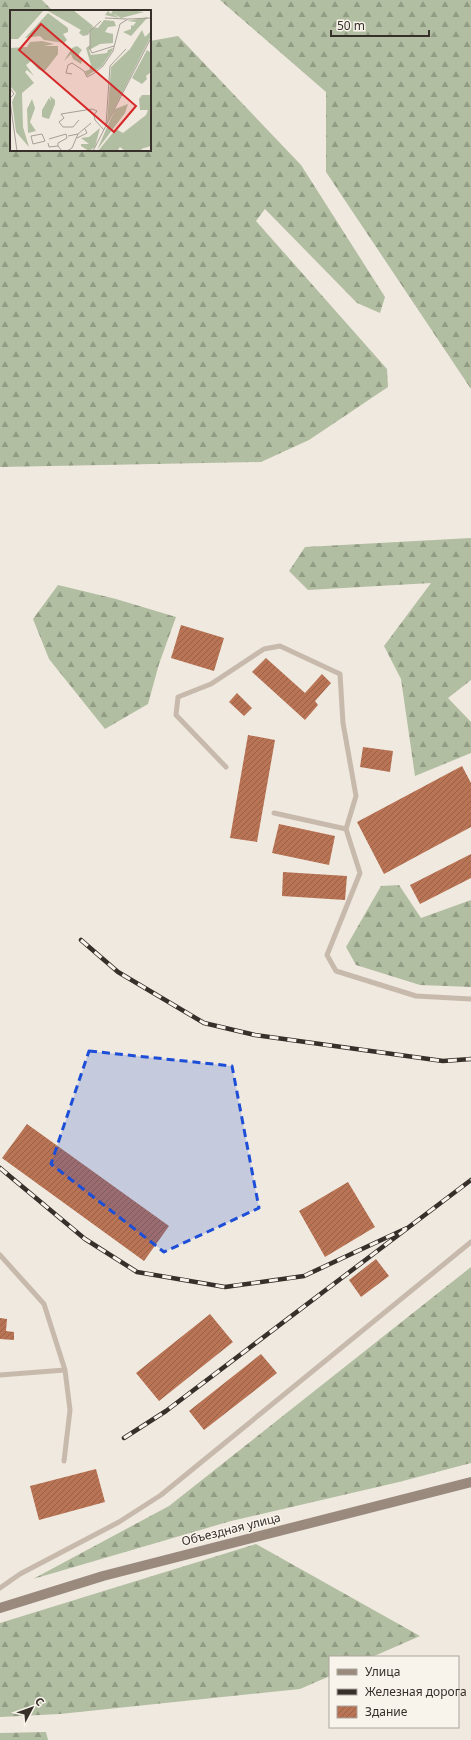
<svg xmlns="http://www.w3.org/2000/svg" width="471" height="1740" font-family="'Noto Sans',sans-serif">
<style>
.forest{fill:url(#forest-firs)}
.building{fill:url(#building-hatch)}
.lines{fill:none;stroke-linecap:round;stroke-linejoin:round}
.lane{stroke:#c7baac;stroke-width:5}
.secondary{stroke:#9a8a7e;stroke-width:10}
.rail-casing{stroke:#362f2a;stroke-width:4.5}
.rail{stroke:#f8f3eb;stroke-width:3;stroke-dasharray:9;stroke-linecap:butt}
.marked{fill:#1d4ed8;fill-opacity:0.2;stroke:#1d4ed8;stroke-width:3;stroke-dasharray:8 5;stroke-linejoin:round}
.labels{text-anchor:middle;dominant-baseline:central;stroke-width:3;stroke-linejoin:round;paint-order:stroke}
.street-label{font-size:12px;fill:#362f2a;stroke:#f8f3eb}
.inset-road{fill:none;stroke:#a69f97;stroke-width:1}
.view{fill:#d62828;fill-opacity:0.15;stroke:#d62828;stroke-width:2}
.inset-edge{fill:none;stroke:#362f2a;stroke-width:2}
</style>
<defs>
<pattern id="forest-firs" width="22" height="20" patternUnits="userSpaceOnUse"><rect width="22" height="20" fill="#b2bea1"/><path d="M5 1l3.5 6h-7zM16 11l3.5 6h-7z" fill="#929b83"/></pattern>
<pattern id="building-hatch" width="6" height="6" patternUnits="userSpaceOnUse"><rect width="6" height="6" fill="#b97455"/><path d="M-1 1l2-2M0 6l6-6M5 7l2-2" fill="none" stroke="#976047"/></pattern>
</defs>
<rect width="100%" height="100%" fill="#f0e9df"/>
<!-- forest -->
<path class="forest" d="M0 0H42L53 11H11V150H150V41L178 36 301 165 385 297 380 313 357 303 265 209 256 221 387 369 388 387 309 440 261 462 0 467Z
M220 0H471V389L326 172V92Z
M471 538V680L448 698 471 722V753L415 776 401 679 384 646 431 583 308 590 289 571 305 547Z
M58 585 116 599 176 617 159 664 148 704 105 729 49 659 33 619Z
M399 885 421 918 471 900V987L420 985 356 965 346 947 381 886Z
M471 1267V1463L399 1482 231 1521 33 1579 169 1506Z
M256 1544 420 1636 372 1657H330V1676L300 1689 60 1714 0 1717V1623Z
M46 1732 48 1740H0V1733Z"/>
<!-- building -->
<path class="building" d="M181 625 224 638 214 671 171 658Z
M266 658 305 693 322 674 331 683 315 701 318 705 305 720 252 672Z
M237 693 252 708 244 716 229 702Z
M248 735 275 740 257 842 230 838Z
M363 747 393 751 390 772 360 767Z
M462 766 471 783V827L384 874 357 822Z
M279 824 335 836 329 865 272 853Z
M471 854V878L420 904 410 885Z
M283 872 347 876 345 900 282 896Z
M27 1124 169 1226 144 1261 2 1158Z
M348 1182 375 1227 325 1257 299 1211Z
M376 1259 389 1276 361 1297 349 1280Z
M210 1314 233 1342 159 1401 136 1373Z
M0 1318 7 1319 6 1331 14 1332V1340L0 1339Z
M261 1354 277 1373 204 1430 189 1411Z
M96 1469 105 1502 39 1520 30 1486Z"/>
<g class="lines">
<!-- lane -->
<path class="lane" d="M226 767 176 715 178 697 211 684 264 649 280 646 340 674 343 723 356 796 346 829 360 873 327 955 336 971 416 996 471 999
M274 813 346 829
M0 1255 44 1304 65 1370 0 1375
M64 1461 70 1410 65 1370
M0 1588 20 1574 119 1522 161 1495 471 1242"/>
<!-- secondary -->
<path class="secondary" d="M0 1608 103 1576 471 1482"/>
<defs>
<path id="rail" d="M81 940 118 972 204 1023 255 1035 443 1061 471 1059
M0 1168 85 1239 137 1272 225 1287 304 1276 407 1228
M124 1438 166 1411 471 1180"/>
</defs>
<!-- rail casing -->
<use href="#rail" class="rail-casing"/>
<!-- rail -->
<use href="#rail" class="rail"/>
</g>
<!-- marked area -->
<path class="marked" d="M89 1051 232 1066 259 1208 164 1252 51 1164Z"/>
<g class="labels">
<!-- street labels -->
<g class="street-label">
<text transform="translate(231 1529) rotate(-14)">Объездная улица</text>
</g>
</g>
<!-- overview -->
<g transform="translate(10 10)">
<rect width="141" height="141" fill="#f0e9df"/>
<path d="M0 0H34L8 29H0ZM63 0 83 16 78 25 73 26 69 23 71 20 38 1ZM103 0H119L134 2 111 8 102 3 109 8 95 5 98 1 101 4ZM38 3 58 18V22L53 24 57 30 54 33 34 30 30 26 15 28ZM138 7 121 26 113 22 121 19V15L123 16 126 12 117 11ZM94 10 104 11 106 16 98 17 95 22 103 24V33L90 34 79 40 81 45 97 43 98 40 103 38 102 41 92 56 77 66 75 61 79 60 81 55 76 38 80 35V20L83 17 88 18ZM132 20 135 27 141 21V26L97 113 101 57 120 39ZM32 31 44 34 34 36H48V44L34 62 28 59 21 51 16 55 24 66 17 60 15 62 24 73 12 83 13 117 19 137 6 122 2 92 6 83 0 76V38L17 37 20 32ZM67 36 72 40 69 44 68 48H73L71 54 63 49 61 44 54 51 62 38ZM137 40 141 43V62L136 66 137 69 132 74 122 68ZM132 85H140L141 136 131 139 133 141H115L110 137 107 141H88L106 119 113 123 136 105 138 100H130L129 89ZM40 86 45 90V94L39 109 32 107V100L39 88 41 91ZM22 89 25 98 20 112 26 121 18 123 17 99ZM118 94 115 103 87 140 105 99ZM90 118 85 137 79 141 71 136V134H79L71 128 79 127Z" fill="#b2bea1"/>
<path class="inset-road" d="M95 8 117 9M91 11 80 21V39L82 43 104 36M62 64 56 63 58 55 62 53 74 61 77 67 83 64 93 56 103 41 110 14 118 9 141 8M0 78 4 84 0 88M0 91 7 141M69 110 63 117H53L49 112 54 108 51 104 82 99 87 101 84 105 85 110 94 120M96 115 100 56 116 39M32 124 35 131 23 134 21 126ZM58 126 68 124 81 113M67 128 77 123 75 119M39 129 56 124 57 128 48 133V136M38 133 39 137 48 136 52 141M57 141 62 138 68 124M83 141 141 28"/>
<path class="view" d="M31 14 126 96 104 122 9 40Z"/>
<rect width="141" height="141" class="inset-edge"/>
</g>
<!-- legend -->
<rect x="329" y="1656" width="130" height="72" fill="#f8f3eb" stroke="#aaa59e"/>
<rect x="337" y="1669" width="20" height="6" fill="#9a8a7e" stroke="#aaa59e"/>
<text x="365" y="1676" font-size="12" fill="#362f2a">Улица</text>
<rect x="337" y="1689" width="20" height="6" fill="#362f2a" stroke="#aaa59e"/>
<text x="365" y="1696" font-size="12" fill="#362f2a">Железная дорога</text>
<rect x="337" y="1706" width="20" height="12" fill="url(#building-hatch)" stroke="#aaa59e"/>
<text x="365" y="1716" font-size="12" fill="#362f2a">Здание</text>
<!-- north arrow -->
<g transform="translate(32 1708) rotate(49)" stroke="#f8f3eb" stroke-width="3" paint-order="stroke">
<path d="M0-3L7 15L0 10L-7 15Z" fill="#362f2a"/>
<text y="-6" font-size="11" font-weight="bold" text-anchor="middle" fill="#362f2a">С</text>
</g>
<!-- scale -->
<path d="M331 30v6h98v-6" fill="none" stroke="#362f2a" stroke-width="2"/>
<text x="337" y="30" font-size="12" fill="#362f2a" stroke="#f8f3eb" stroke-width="3" paint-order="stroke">50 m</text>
</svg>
